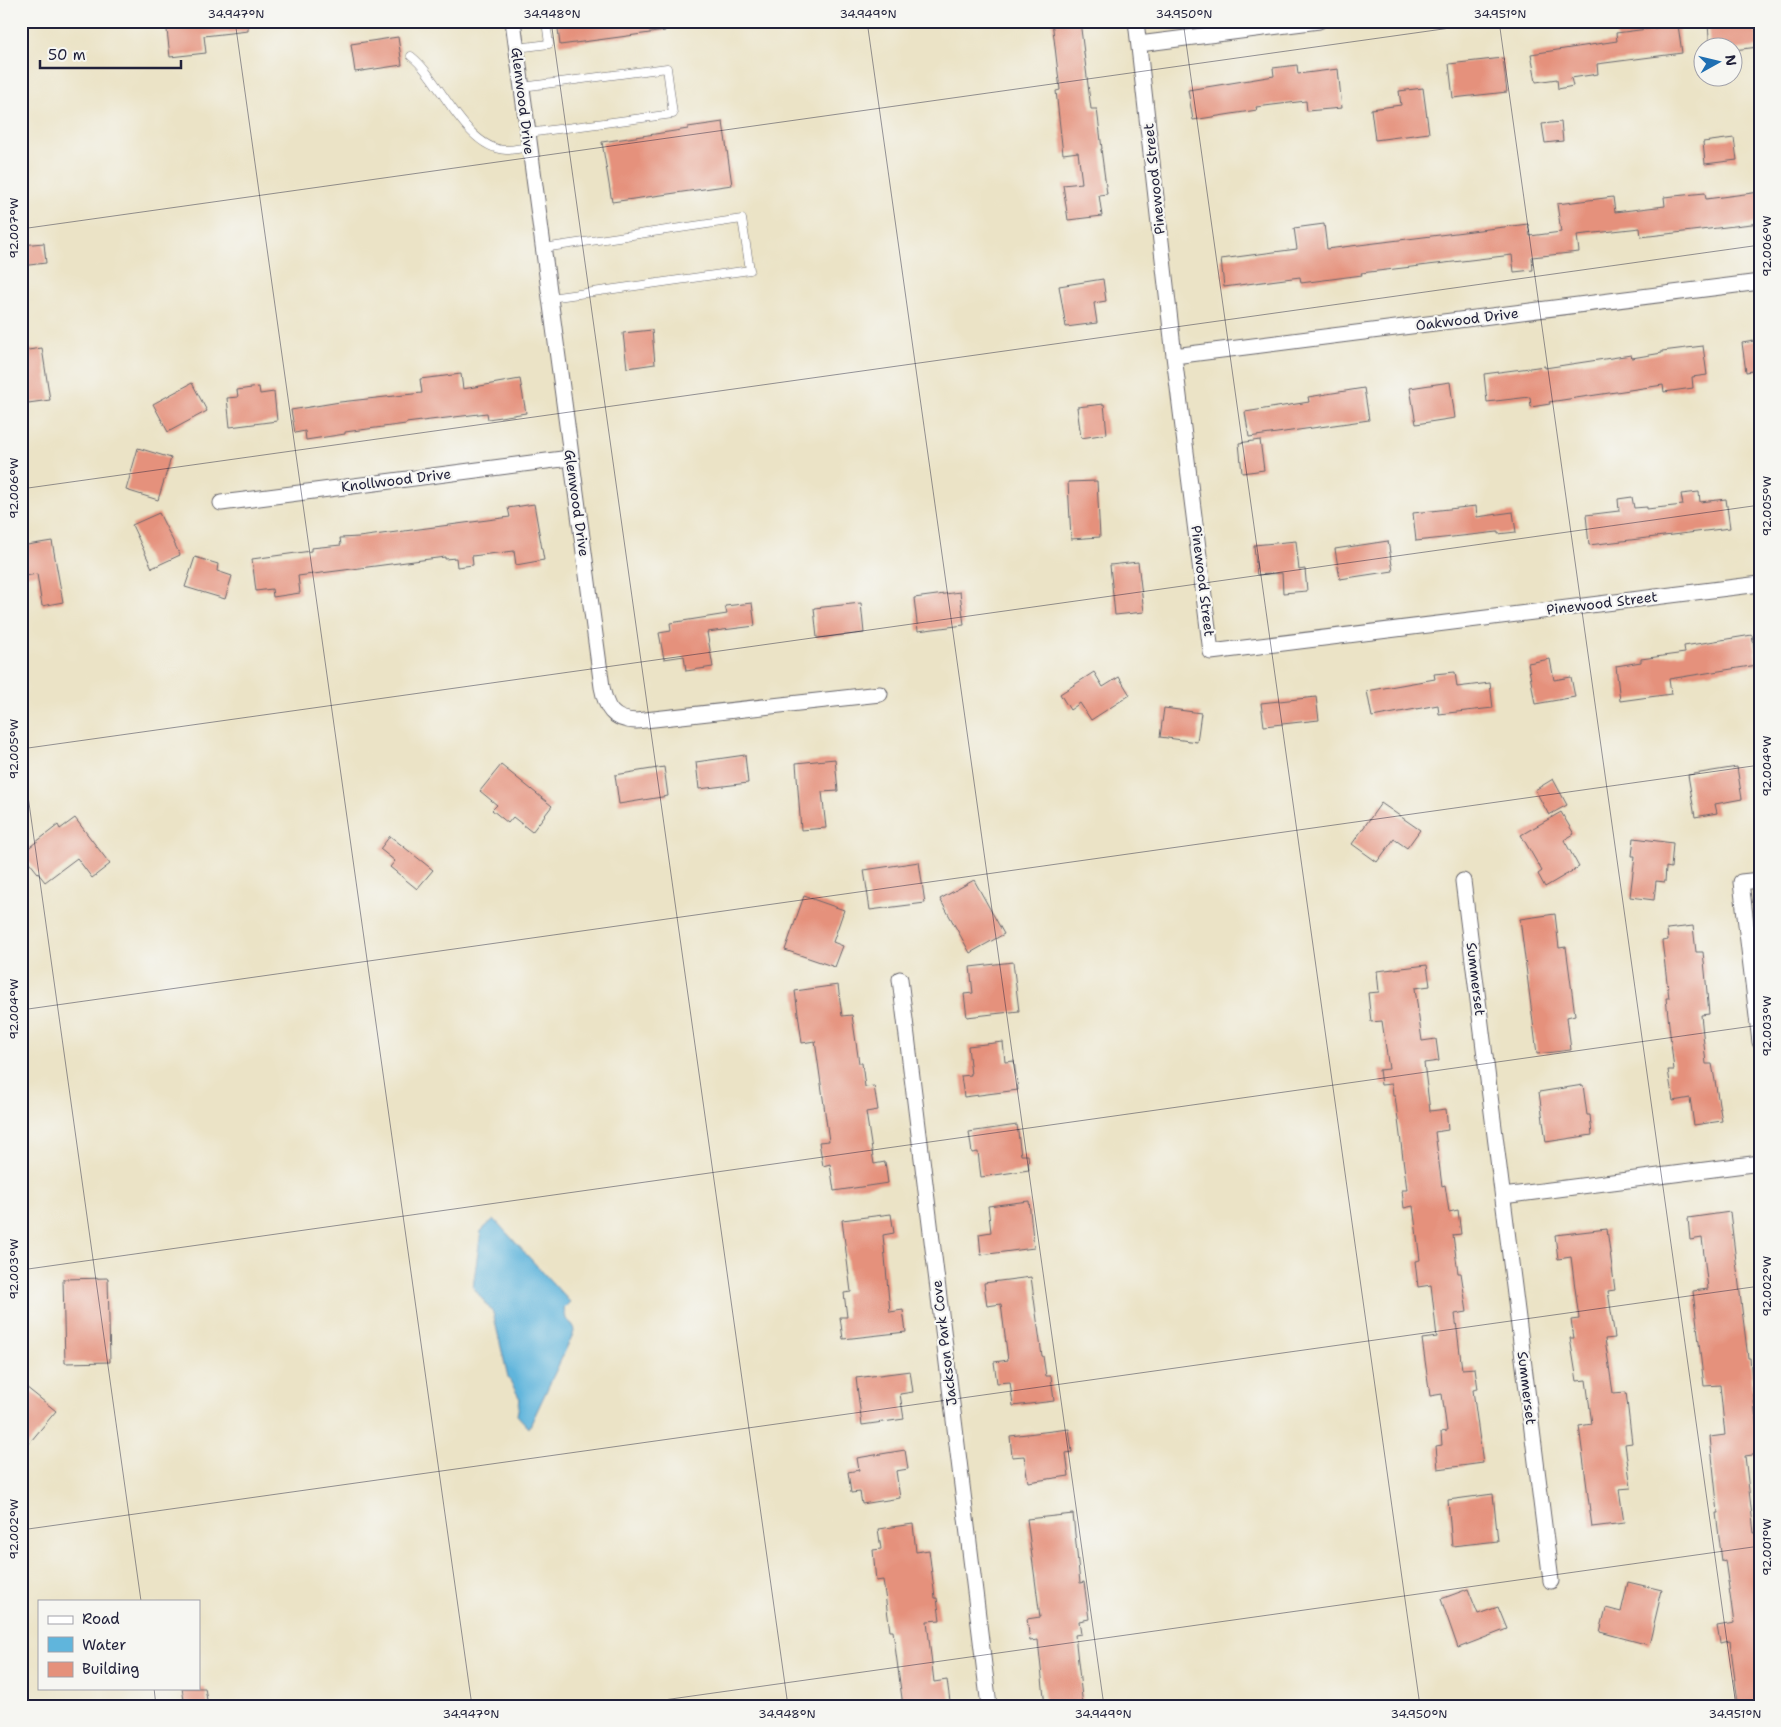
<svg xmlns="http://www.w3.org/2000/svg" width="1781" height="1727" font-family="'Shantell Sans',sans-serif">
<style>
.water{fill:#60b5dc;stroke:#416c8c}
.building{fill:#e5917b}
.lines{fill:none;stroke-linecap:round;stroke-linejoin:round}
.lane-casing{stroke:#68666c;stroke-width:9}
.street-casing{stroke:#68666c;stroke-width:17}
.lane{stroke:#fff;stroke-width:8}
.street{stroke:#fff;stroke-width:15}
.ticks{fill:none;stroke:#22223b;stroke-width:1;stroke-opacity:0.45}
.labels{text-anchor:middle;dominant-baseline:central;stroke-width:4.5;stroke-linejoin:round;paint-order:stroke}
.street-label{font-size:14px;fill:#22223b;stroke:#f6f6f2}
.neatline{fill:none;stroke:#22223b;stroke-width:2}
.ticks-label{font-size:12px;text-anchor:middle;fill:#22223b}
</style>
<rect width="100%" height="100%" fill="#f6f6f2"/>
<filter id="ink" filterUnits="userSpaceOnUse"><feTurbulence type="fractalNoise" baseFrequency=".02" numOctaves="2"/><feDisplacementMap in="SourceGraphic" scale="10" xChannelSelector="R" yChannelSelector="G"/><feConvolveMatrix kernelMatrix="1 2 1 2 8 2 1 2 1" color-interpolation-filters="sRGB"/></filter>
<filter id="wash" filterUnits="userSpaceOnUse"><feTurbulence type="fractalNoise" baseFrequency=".0096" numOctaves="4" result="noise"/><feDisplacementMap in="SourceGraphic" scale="20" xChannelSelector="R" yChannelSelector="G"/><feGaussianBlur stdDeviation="1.12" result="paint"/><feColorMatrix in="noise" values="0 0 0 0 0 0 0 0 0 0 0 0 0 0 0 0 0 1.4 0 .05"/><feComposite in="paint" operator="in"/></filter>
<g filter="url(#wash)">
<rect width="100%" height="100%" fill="#ebe3c6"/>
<!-- water -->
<path class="water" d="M494 1219 570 1302 564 1308 566 1319 573 1325 574 1332 529 1428 517 1415 520 1399 508 1377 493 1313 473 1287 481 1231Z"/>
<g id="blocks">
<!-- building -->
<path class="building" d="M166 21H248V31L204 36 206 53 170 57Z
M557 21H664L665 31 560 45Z
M1052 21H1080L1091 109H1097L1102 149H1101L1107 194 1099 195 1102 216 1068 220 1063 185 1082 183 1078 152 1063 154 1056 91 1060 90Z
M1742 21H1755L1758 47 1734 50V48H1710L1708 25Z
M1678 25 1682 53 1597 64 1598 74 1571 78 1573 86 1558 89 1557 79 1536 82 1531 54 1617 41 1616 33Z
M398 37 402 65 355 72 351 44Z
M1503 58 1507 92 1453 98 1449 64Z
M1297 65 1298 74 1338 69 1342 108 1307 111 1306 101 1256 107 1257 110 1193 120 1188 90 1274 76 1273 68Z
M1423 88 1429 133 1375 140 1371 109 1401 105 1399 91Z
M723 122 732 185 612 202 602 142 688 129V127Z
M1561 122 1563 141 1545 143 1542 124Z
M1734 138 1737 160 1705 164 1703 142Z
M1760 192V223L1641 237 1640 228 1577 235 1579 252 1532 257 1533 270 1514 272 1512 255 1361 273 1362 275 1301 283 1300 277 1224 287 1221 259 1297 249 1294 228 1324 224 1327 249 1528 224 1530 236 1561 232 1557 204 1613 197 1615 212 1665 206 1664 197 1705 193 1706 199Z
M44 243 46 263 21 266V245Z
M1103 279 1106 301 1094 303 1097 323 1066 327 1059 286Z
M652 330 655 364 627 368 623 333Z
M1760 340V370L1746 372 1742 343Z
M1703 346 1707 375 1692 377 1693 388 1664 392 1663 385 1549 402 1550 404 1531 407 1530 397 1487 402 1484 374 1545 366V368L1631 355 1632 358 1662 353V351Z
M42 348 50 400 21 404V351Z
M461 374 463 389 520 379 526 413 488 419 487 413 406 423V424L345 432V434L306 440 305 431 295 433 291 410 340 402 422 393 420 379Z
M1450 382 1455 418 1416 424 1410 388Z
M192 383 207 411 168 432 153 404Z
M259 387 260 394 274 392 277 421 230 427 227 398 238 397 237 390Z
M1364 388 1369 420 1249 437 1245 412 1309 402 1308 397Z
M1104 404 1107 434 1081 438 1077 407Z
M1260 440 1264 470 1242 473 1239 443Z
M138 448 171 458 158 500 126 490Z
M1097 481 1100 537 1071 539 1068 482Z
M1699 492 1700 502 1726 499 1730 528 1589 545 1586 515 1619 511 1618 499 1632 497 1634 508 1647 507V509L1683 505 1681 494Z
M534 504 544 560 516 565 514 551 472 556 473 565 457 567 456 558 445 559V557L298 576 300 593 273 597 272 589 256 591 252 559 311 551V548L341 545 340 538 359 537 510 517 508 508Z
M1476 506 1477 517 1513 512 1516 532 1498 534V532L1416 541 1413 513Z
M159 513 180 555 152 568 132 525Z
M52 541 63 602 42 606 37 574 25 576 21 546Z
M1296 541 1299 570 1305 569 1307 591 1283 593 1282 573 1257 575 1254 545Z
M1388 541 1393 571 1340 579 1335 549Z
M195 557 218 564 217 571 232 576 225 599 185 587Z
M1138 562 1144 612 1115 615 1110 565Z
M960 592 964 625 918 631 914 598Z
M752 603 755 626 707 632 713 667 686 671 684 656 664 659 659 633 671 631 670 623 727 614 725 606Z
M861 603 864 633 817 638 814 608Z
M1752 635 1757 665 1669 679 1671 694 1620 701 1616 666 1641 662V659L1685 653 1684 646Z
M1550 659 1554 680 1571 677 1575 697 1535 704 1528 663Z
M1094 672 1103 687 1119 677 1130 695 1091 720 1080 703 1070 710 1060 694Z
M1455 672 1457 687 1490 683 1493 708 1439 714 1438 705 1372 717 1367 691 1435 679 1434 674Z
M1316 697 1319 720 1264 726 1261 703Z
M1164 708 1201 713 1197 742 1160 737Z
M745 755 748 783 699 789 696 762Z
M835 759 838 791 822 792 826 828 801 830 796 763Z
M501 765 552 806 532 832 513 817 508 823 492 810 497 805 480 791Z
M664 767 668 796 619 804 615 775Z
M1737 767 1742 799 1715 804 1717 813 1695 817 1688 775Z
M1553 779 1567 805 1549 815 1535 790Z
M1381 803 1420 830 1407 848 1394 839 1377 862 1352 844Z
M1561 812 1574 834 1564 840 1579 867 1545 887 1538 874 1542 871 1521 835Z
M75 818 110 864 92 878 77 858 45 882 22 853 58 825 60 829Z
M390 836 433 870 417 889 390 867 395 861 380 849Z
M1634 838 1673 843 1671 868 1666 867 1665 882 1656 881 1654 900 1630 897 1635 856H1632Z
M919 862 925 903 870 910 864 870Z
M974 880 1004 934 970 953 940 899Z
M804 896 844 910 833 942 843 946 835 967 785 950Z
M1555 914 1559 948 1566 947 1575 1015 1567 1017 1571 1050 1537 1054 1520 919Z
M1693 926 1696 952H1703L1705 971 1709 1014 1701 1015 1706 1064H1712L1722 1121 1694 1125 1690 1098 1673 1101 1668 1070H1674L1666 998H1669L1662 941 1668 940 1667 929Z
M1013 962 1019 1011 967 1017 964 994 973 993 970 967Z
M1427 965 1430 986 1415 988 1422 1041 1436 1039 1439 1061 1424 1063 1430 1111 1446 1109 1448 1130 1435 1132 1442 1186 1445 1185 1449 1212 1458 1210 1461 1234 1453 1235 1458 1273H1461L1467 1312 1455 1314 1462 1369 1475 1368 1478 1389 1473 1390 1483 1463 1438 1469 1436 1446 1442 1445 1441 1432 1447 1431 1442 1394 1430 1396 1422 1339 1437 1337 1431 1285 1418 1287 1415 1261 1420 1260 1413 1206 1404 1208 1402 1190H1407L1395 1096H1393L1392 1084 1381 1085 1379 1070 1389 1069 1382 1021 1371 1022 1368 993 1379 992 1377 971Z
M838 985 842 1016 852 1015 859 1063H862L865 1087 874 1086 878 1110 866 1112 874 1164 885 1162 888 1183 834 1191 830 1164 823 1166 819 1142 829 1141 815 1041 802 1043 795 991Z
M1003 1042 1005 1062 1014 1061 1018 1090 964 1097 961 1076 971 1075 968 1046Z
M1583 1085 1587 1115H1590L1592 1135 1546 1142 1539 1092Z
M1017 1125 1021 1155H1028L1029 1170 981 1177 978 1152 972 1153 969 1132Z
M1029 1201 1034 1248 981 1255 979 1234 991 1232 988 1206Z
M1730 1212 1748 1358H1750L1757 1431H1760V1454L1745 1456 1754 1533 1760 1532V1701L1738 1704 1730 1641 1720 1643 1717 1626 1734 1623 1725 1560 1722 1561 1716 1513H1718L1710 1437 1725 1435 1720 1385 1704 1386 1693 1291 1708 1289 1702 1238 1690 1240 1688 1218Z
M891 1214 894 1233 883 1235 890 1312 903 1310 906 1332 843 1339 840 1317H847L844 1293 851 1292 842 1220Z
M1607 1229 1615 1290 1608 1291 1615 1338 1605 1339 1613 1393 1626 1392 1632 1443 1625 1444 1631 1488 1619 1489 1624 1523 1592 1527 1579 1426 1592 1424 1586 1380 1577 1381 1570 1338H1574L1571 1320 1579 1319 1571 1257 1558 1259 1555 1235Z
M1031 1277 1042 1356H1043L1046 1376H1051L1054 1401 1013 1406 1010 1382 997 1383 994 1362 1008 1360 1001 1304 987 1306 984 1283Z
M108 1278 110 1362 65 1363 63 1279Z
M910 1371 913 1392 900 1394 904 1419 862 1425 856 1378Z
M21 1383 56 1411 21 1453Z
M1069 1429 1072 1452 1066 1453 1069 1476 1028 1482 1024 1456 1012 1457 1010 1436Z
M905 1450 908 1469 896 1471 900 1498 862 1504 860 1492 851 1493 848 1472 859 1470 857 1458Z
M1493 1494 1498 1541 1452 1546 1448 1500Z
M1073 1514 1080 1583 1084 1582 1089 1619 1079 1621 1081 1634 1075 1635 1083 1706H1045L1038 1640 1030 1641 1027 1619 1040 1617 1027 1519Z
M913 1524 916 1552 929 1550 935 1598H937L940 1620 927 1621 934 1682 947 1680 950 1701 939 1702V1706H903L893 1631H890L883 1580 876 1581 873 1550 881 1549 878 1529Z
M1628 1582 1662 1590 1649 1645 1600 1632 1606 1608 1621 1612Z
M1468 1589 1478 1614 1498 1607 1507 1629 1458 1648 1441 1599Z
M182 1688H205L208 1706H185Z"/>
</g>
</g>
<g filter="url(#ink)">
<use href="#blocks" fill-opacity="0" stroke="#68666c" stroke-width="1"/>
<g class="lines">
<defs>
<path id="lane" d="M517 48 549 44 546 21
M411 56C440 78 465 149 506 150 514 150 522 148 529 147
M522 87 667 68 673 114 528 133
M543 248 742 219 750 270 550 298"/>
<path id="street" d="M513 21 602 687C606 708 612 720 636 721L880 694
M1136 21 1174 356 1211 652 1760 584
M1139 44 1319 21
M1174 356 1760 282
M221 503 570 458
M1760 880 1741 882 1760 1042
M1463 881 1551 1581
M900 979 989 1706
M1503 1196 1760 1163"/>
</defs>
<!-- lane casing -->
<use href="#lane" class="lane-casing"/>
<!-- street casing -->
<use href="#street" class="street-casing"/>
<!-- lane -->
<use href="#lane" class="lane"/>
<!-- street -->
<use href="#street" class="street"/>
</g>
</g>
<!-- ticks -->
<path class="ticks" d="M235 21 472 1706M551 21 788 1706M867 21 1104 1706M1183 21 1420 1706M1499 21 1736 1706M21 229 1500 21M21 489 1760 245M21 746 141 1601M21 749 1760 505M21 1010 1760 765M21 1270 1760 1025M21 1530 1760 1286M154 1688 156 1706M621 1706 1760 1546"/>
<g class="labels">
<!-- street labels -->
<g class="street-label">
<text transform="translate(523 101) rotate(83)">Glenwood Drive</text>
<text transform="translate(1154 179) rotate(-96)">Pinewood Street</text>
<text transform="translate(1467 319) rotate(-7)">Oakwood Drive</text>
<text transform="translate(396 480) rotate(-7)">Knollwood Drive</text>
<text transform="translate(577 503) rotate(82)">Glenwood Drive</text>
<text transform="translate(1203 581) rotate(83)">Pinewood Street</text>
<text transform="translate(1602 603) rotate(-7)">Pinewood Street</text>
<text transform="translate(1476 979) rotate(83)">Summerset</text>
<text transform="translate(944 1343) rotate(-97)">Jackson Park Cove</text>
<text transform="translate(1527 1388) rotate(83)">Summerset</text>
</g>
</g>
<!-- margin -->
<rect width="1781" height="1727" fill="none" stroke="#f6f6f2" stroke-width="55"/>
<!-- legend -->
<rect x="38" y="1600" width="162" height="90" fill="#f6f6f2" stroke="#a1a1a9"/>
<rect x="48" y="1616" width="25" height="8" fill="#ffffff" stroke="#a1a1a9"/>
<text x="82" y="1624" font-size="15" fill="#22223b">Road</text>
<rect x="48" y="1637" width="25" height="15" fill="#60b5dc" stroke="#a1a1a9"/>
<text x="82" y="1650" font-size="15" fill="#22223b">Water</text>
<rect x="48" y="1662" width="25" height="15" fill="#e5917b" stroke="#a1a1a9"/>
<text x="82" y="1674" font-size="15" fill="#22223b">Building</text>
<!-- north arrow -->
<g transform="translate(1718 62) rotate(82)"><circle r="24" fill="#f6f6f2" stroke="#a1a1a9"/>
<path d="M0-4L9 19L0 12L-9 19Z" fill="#1f6fb2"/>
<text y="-8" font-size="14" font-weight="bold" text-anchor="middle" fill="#22223b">N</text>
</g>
<!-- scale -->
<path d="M40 60v8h141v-8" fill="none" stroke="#22223b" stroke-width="2.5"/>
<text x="48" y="60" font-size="15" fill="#22223b" stroke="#f6f6f2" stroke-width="4" paint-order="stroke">50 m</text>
<rect x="28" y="28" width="1726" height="1672" class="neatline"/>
<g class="ticks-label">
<text x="236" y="18">34.947°N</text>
<text x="552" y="18">34.948°N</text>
<text x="868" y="18">34.949°N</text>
<text x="1184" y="18">34.950°N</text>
<text x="1500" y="18">34.951°N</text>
<text transform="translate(14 228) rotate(-90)" y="4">92.007°W</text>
<text transform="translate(1767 246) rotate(-90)" y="4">92.006°W</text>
<text transform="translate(14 488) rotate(-90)" y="4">92.006°W</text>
<text transform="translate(1767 506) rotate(-90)" y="4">92.005°W</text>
<text transform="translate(14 749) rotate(-90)" y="4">92.005°W</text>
<text transform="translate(1767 766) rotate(-90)" y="4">92.004°W</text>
<text transform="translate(14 1009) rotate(-90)" y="4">92.004°W</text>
<text transform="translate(1767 1026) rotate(-90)" y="4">92.003°W</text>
<text transform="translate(14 1269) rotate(-90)" y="4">92.003°W</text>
<text transform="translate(1767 1286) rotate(-90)" y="4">92.002°W</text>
<text transform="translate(14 1529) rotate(-90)" y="4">92.002°W</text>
<text transform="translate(1767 1547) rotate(-90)" y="4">92.001°W</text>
<text x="471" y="1718">34.947°N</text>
<text x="787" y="1718">34.948°N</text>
<text x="1103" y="1718">34.949°N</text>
<text x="1419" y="1718">34.950°N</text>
<text x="1735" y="1718">34.951°N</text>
</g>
</svg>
